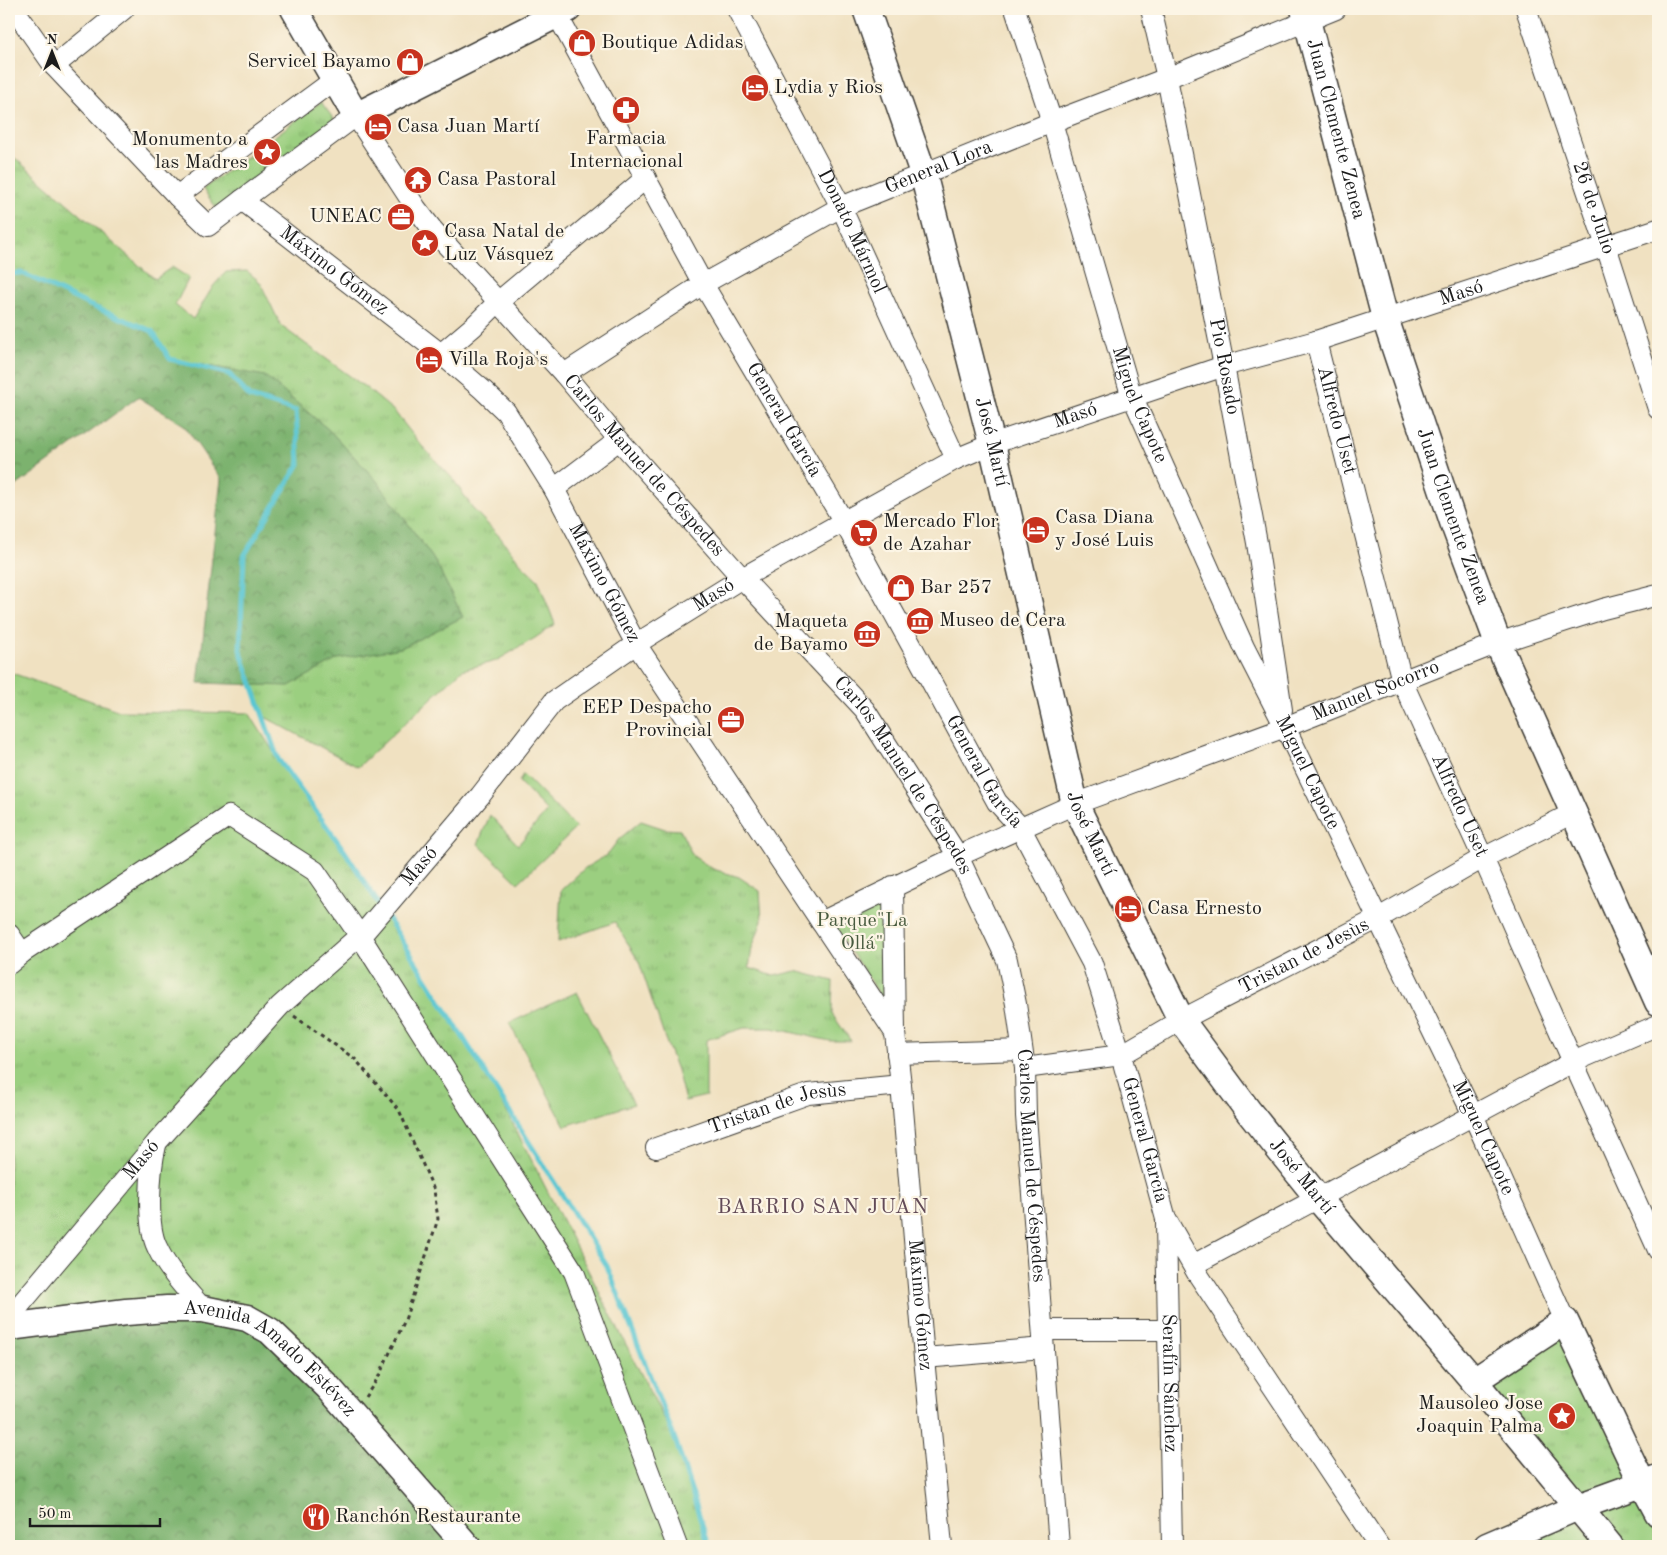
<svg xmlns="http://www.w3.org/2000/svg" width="1667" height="1555" font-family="'Old Standard TT',serif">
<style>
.grass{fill:url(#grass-tufts);stroke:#5c764e}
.forest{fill:url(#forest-crowns);stroke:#4c6745}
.garden{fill:#9bcf80;stroke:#5c764e}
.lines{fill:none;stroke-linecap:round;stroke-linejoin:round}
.stream{stroke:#5ac6d2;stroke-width:5}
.minor-casing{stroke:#3c3a35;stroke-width:22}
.major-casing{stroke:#3c3a35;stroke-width:29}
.path{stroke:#3c3a35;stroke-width:3;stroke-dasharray:4 4;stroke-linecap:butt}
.minor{stroke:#fff;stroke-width:20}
.major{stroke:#fff;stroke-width:26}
.labels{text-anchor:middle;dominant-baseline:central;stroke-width:4.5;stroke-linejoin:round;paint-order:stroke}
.poi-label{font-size:20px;fill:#1c1c1c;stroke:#fcf5e5;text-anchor:start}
.street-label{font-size:20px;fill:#1c1c1c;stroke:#fcf5e5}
.park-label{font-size:20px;fill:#485b3f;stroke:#fcf5e5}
.neighbourhood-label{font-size:21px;letter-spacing:1px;fill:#634b58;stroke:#fcf5e5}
</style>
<defs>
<pattern id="grass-tufts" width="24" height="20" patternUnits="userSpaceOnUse" patternTransform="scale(1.25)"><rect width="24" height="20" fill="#9bcf80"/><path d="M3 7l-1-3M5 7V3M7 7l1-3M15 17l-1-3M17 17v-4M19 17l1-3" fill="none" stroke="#85b16e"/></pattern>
<pattern id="forest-crowns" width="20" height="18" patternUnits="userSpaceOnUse" patternTransform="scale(1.25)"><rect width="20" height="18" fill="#7cb26e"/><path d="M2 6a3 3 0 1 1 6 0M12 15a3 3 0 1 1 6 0" fill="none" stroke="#65905a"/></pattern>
</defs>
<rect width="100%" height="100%" fill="#fcf5e5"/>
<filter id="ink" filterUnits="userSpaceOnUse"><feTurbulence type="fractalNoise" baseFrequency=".02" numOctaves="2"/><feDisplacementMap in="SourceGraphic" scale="10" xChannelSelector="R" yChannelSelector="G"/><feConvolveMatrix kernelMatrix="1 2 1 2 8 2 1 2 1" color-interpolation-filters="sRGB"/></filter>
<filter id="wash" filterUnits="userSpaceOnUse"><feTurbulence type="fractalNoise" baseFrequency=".0096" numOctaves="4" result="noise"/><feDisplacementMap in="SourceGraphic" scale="20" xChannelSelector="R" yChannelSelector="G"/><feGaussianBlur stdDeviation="1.12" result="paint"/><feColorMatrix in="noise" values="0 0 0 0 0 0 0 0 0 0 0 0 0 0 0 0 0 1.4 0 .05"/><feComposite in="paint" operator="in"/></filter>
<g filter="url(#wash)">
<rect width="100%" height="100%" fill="#f0e1c1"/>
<!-- grass -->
<path class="grass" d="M321 102 336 122 217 209 203 189Z
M9 153 155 279 172 267 189 278 175 305 193 319 214 285 226 272 247 271 260 282 281 326 365 387 394 411 421 445 453 479 474 510 500 537 521 564 538 580 555 624 535 638 496 661 462 670 358 767 263 716 240 650 299 464 170 359 151 331 89 305 22 273 9 274Z
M9 672 120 711 249 713 278 759 346 853 492 1083 676 1442 709 1546H467L9 1325Z
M641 821 665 829 680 830 693 856 713 869 739 877 760 891 762 921 752 948 749 968 774 976 796 971 833 981 832 1014 851 1041H830L772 1028H744L706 1040V1096L685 1101 677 1070 664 1036 639 962 615 922 558 942 561 890 585 868 607 855 619 839Z
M881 902 888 1007 832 923Z
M1567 1334 1658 1528V1546H1623L1488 1383Z
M1577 1519 1599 1546H1512Z"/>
<!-- forest -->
<path class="forest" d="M22 273 89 305 152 331 170 359 265 376 329 430 377 481 435 561 463 617 401 648 338 659 289 686 198 683 221 479 184 425 138 397 9 491V274Z
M247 1318 467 1546H9V1327Z"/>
<!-- garden -->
<path class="garden" d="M523 774 576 828 518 883 478 844 490 815 518 845 547 811 519 782Z
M577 992 634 1104 565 1126 509 1023Z"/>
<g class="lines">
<!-- stream -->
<path class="stream" d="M9 274 22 273 89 305 152 331 170 359 229 374 250 397 296 411 299 464 244 556 240 650 278 759 346 853 380 906
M386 915 607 1266 676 1442 709 1546"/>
</g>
</g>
<g filter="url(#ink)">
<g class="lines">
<defs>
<g id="minor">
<path id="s1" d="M14 9 54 66 177 196 208 226 242 200 356 116 416 208 433 230 564 374 619 440 742 578 865 710 958 856 1007 960 1016 1004 1025 1068 1026 1116 1059 1546"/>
<path id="s2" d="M554 9 703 284 844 522 997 802 1020 827 1092 963 1121 1055 1166 1219 1197 1273 1379 1546"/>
<path id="s3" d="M737 9 841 207 956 459"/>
<path id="s4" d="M1015 9 1052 122 1130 391 1244 647 1285 727 1473 1115 1565 1321"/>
<path id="s5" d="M1151 9 1167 78 1224 366 1257 543 1282 710"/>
<path id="s6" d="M1526 9 1606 246 1658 409"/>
<path d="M54 66 124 9"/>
<path d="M177 196 334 80"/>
<path id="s7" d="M242 200 441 354 483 390 506 412 554 489 636 644 895 1033"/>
<path id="s8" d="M1316 341 1402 681 1483 858 1573 1062 1658 1250"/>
<path d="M441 354 474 326 498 302 646 178"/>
<path id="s9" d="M564 374 703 284 841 207 1052 122 1167 78 1336 9"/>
<path d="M554 489 619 440"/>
<path id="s10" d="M893 886 895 1033 901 1085 924 1358 942 1546"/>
<path id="s11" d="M821 922 958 856 1075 804 1285 727 1498 643 1603 609 1658 595"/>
<path d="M9 934 22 953"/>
<path d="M9 964 22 953 229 816 315 871 360 936 574 1272 677 1546"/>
<path d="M897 1054 1022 1050"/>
<path id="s12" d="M1025 1068 1121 1055 1181 1020 1377 919 1483 858 1573 813"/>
<path d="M156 1145C150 1169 146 1225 157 1247 168 1271 186 1289 203 1309"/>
<path id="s13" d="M656 1148 808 1094 901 1085"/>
<path id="s14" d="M1166 1223 1172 1546"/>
<path d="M1193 1265 1573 1062 1658 1025"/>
<path id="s15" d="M9 1318 157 1142 280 1006 366 930 480 796 554 701 636 644 742 578 956 459 992 444 1224 366 1316 341 1658 229"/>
<path d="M1043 1330H1168"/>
<path d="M924 1358 1044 1348"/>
</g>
<g id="major">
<path d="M294 9 356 116 568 9"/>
<path id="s16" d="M866 9 923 173 992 444 1075 804 1181 1020 1249 1112 1322 1203 1474 1381 1610 1546"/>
<path id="s17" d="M1304 9 1385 318 1453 522 1498 643 1658 1002"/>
<path id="s18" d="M9 1327 126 1312 167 1309H203L247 1318 270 1331 328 1387 467 1546"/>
<path d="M1474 1381 1565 1321 1642 1483 1658 1513"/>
<path d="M1487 1546 1578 1507 1658 1478"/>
</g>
</defs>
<!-- minor casing -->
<use href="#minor" class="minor-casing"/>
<!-- major casing -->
<use href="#major" class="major-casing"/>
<!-- path -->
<path class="path" d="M294 1016 355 1059 399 1110 434 1190 438 1219 405 1320 378 1378 365 1397"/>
<!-- minor -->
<use href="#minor" class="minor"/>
<!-- major -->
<use href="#major" class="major"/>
</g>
</g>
<!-- icons -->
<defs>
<symbol id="shop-disc" viewBox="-11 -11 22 22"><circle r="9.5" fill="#c8321e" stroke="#fcf5e5"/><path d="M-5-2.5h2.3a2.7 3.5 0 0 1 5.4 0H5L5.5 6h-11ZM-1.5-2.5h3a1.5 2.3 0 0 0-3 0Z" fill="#fff"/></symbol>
<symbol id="hotel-disc" viewBox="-11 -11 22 22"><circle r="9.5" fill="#c8321e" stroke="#fcf5e5"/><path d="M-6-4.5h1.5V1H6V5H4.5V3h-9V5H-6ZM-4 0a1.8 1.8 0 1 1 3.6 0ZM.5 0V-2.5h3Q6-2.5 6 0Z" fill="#fff"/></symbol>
<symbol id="pharmacy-disc" viewBox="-11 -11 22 22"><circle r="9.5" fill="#c8321e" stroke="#fcf5e5"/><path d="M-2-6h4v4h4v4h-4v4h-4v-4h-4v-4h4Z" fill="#fff"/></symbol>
<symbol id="sight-disc" viewBox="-11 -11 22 22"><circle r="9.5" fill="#c8321e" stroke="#fcf5e5"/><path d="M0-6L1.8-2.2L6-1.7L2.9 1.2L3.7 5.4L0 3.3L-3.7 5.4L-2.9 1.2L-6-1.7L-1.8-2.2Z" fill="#fff"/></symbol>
<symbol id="temple-disc" viewBox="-11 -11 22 22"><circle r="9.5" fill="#c8321e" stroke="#fcf5e5"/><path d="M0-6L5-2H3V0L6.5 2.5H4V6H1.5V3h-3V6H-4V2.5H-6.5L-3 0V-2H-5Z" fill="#fff"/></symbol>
<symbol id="office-disc" viewBox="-11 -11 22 22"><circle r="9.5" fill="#c8321e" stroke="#fcf5e5"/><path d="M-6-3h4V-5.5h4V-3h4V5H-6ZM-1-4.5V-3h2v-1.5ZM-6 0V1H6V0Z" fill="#fff"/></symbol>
<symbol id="supermarket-disc" viewBox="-11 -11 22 22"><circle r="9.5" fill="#c8321e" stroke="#fcf5e5"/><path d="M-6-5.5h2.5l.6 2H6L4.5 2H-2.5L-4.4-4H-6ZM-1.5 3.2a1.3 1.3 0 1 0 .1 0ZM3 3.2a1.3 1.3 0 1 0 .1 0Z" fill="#fff"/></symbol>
<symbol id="museum-disc" viewBox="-11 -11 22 22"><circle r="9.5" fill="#c8321e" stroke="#fcf5e5"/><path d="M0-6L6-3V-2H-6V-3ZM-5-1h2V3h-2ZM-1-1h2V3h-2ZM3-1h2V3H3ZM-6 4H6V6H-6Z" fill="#fff"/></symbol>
<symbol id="restaurant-disc" viewBox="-11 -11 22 22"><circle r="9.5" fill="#c8321e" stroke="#fcf5e5"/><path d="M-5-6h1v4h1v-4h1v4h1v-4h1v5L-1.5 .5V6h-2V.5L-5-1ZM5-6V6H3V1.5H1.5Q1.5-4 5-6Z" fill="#fff"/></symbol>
</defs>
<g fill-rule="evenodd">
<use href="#shop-disc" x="566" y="27" width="32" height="32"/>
<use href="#shop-disc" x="394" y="46" width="32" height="32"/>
<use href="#hotel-disc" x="739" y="72" width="32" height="32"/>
<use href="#pharmacy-disc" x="610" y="94" width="32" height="32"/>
<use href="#hotel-disc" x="362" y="111" width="32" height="32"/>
<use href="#sight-disc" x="251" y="136" width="32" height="32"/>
<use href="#temple-disc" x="402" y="164" width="32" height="32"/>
<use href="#office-disc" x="385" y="201" width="32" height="32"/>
<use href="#sight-disc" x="409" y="227" width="32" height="32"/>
<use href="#hotel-disc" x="413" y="344" width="32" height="32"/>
<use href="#hotel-disc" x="1020" y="514" width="32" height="32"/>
<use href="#supermarket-disc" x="848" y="517" width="32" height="32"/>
<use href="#shop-disc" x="885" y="572" width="32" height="32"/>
<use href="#museum-disc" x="904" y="605" width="32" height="32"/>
<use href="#museum-disc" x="851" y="618" width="32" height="32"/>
<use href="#office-disc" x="715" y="704" width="32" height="32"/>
<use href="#hotel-disc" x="1112" y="893" width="32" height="32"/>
<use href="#sight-disc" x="1546" y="1400" width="32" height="32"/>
<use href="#restaurant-disc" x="300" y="1501" width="32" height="32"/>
</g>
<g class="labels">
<!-- poi labels -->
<g class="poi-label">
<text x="601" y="43">Boutique Adidas</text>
<text x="391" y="62" text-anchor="end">Servicel Bayamo</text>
<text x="774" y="88">Lydia y Rios</text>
<text x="397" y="127">Casa Juan Martí</text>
<text x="626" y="139" text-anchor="middle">Farmacia<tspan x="626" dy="23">Internacional</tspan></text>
<text x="248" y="140" text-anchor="end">Monumento a<tspan x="248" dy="23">las Madres</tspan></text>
<text x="437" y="180">Casa Pastoral</text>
<text x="382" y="217" text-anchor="end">UNEAC</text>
<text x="444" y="232">Casa Natal de<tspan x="444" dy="23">Luz Vásquez</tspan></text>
<text x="448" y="360">Villa Roja's</text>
<text x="1055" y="518">Casa Diana<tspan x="1055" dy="23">y José Luis</tspan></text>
<text x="883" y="522">Mercado Flor<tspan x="883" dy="23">de Azahar</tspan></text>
<text x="920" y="588">Bar 257</text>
<text x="939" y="621">Museo de Cera</text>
<text x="848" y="622" text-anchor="end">Maqueta<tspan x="848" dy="23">de Bayamo</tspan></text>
<text x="712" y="708" text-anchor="end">EEP Despacho<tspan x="712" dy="23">Provincial</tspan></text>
<text x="1147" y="909">Casa Ernesto</text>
<text x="1543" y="1404" text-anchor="end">Mausoleo Jose<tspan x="1543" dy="23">Joaquin Palma</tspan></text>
<text x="335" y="1517">Ranchón Restaurante</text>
</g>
<!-- street labels -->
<g class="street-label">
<text stroke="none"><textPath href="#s17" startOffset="124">Juan Clemente Zenea</textPath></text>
<text stroke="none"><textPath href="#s9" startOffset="429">General Lora</textPath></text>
<text stroke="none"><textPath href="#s6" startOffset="210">26 de Julio</textPath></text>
<text stroke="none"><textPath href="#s3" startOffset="250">Donato Mármol</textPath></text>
<text stroke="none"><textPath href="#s7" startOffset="116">Máximo Gómez</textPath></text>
<text stroke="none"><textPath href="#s15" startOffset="1826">Masó</textPath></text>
<text stroke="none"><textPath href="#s5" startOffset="365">Pio Rosado</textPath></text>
<text stroke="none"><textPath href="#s4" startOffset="415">Miguel Capote</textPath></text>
<text stroke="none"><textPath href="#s15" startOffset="1421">Masó</textPath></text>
<text stroke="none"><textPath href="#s2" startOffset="471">General García</textPath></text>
<text stroke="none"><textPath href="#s8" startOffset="82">Alfredo Uset</textPath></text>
<text stroke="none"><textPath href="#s16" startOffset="451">José Martí</textPath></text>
<text stroke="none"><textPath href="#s1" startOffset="930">Carlos Manuel de Céspedes</textPath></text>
<text stroke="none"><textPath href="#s17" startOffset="529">Juan Clemente Zenea</textPath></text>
<text stroke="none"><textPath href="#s7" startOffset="536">Máximo Gómez</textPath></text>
<text stroke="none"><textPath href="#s15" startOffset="1016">Masó</textPath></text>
<text stroke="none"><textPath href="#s11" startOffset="601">Manuel Socorro</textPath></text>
<text stroke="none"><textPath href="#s2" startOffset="876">General García</textPath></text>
<text stroke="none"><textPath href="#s4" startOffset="820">Miguel Capote</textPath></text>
<text stroke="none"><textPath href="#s1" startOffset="1335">Carlos Manuel de Céspedes</textPath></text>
<text stroke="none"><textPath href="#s8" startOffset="488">Alfredo Uset</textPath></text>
<text stroke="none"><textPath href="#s16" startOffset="856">José Martí</textPath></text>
<text stroke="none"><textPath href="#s15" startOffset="611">Masó</textPath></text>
<text stroke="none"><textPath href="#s12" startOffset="305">Tristan de Jesùs</textPath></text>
<text stroke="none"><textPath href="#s13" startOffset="128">Tristan de Jesùs</textPath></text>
<text stroke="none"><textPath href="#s4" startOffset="1225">Miguel Capote</textPath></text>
<text stroke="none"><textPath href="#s2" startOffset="1281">General García</textPath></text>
<text stroke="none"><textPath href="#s15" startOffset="206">Masó</textPath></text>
<text stroke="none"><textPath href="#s1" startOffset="1755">Carlos Manuel de Céspedes</textPath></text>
<text stroke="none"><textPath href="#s16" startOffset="1261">José Martí</textPath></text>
<text stroke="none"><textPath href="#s10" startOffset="420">Máximo Gómez</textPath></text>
<text stroke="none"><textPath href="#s18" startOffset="279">Avenida Amado Estévez</textPath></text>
<text stroke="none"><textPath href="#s14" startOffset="160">Serafín Sánchez</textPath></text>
</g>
<!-- park labels -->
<g class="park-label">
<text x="862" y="921">Parque"La<tspan x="862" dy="23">Ollá"</tspan></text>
</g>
<!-- neighbourhood labels -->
<g class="neighbourhood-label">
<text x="823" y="1207">BARRIO SAN JUAN</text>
</g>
</g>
<!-- margin -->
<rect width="1667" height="1555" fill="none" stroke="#fcf5e5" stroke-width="30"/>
<!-- north arrow -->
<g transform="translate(52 52)" stroke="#fcf5e5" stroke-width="4" paint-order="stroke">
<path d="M0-4L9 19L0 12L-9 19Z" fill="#1c1c1c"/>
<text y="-8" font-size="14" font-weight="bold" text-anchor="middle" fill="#1c1c1c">N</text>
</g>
<!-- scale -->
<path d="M30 1518v8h130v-8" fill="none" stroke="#1c1c1c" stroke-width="2.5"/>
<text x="38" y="1518" font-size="15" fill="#1c1c1c" stroke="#fcf5e5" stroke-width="4" paint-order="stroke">50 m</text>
</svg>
